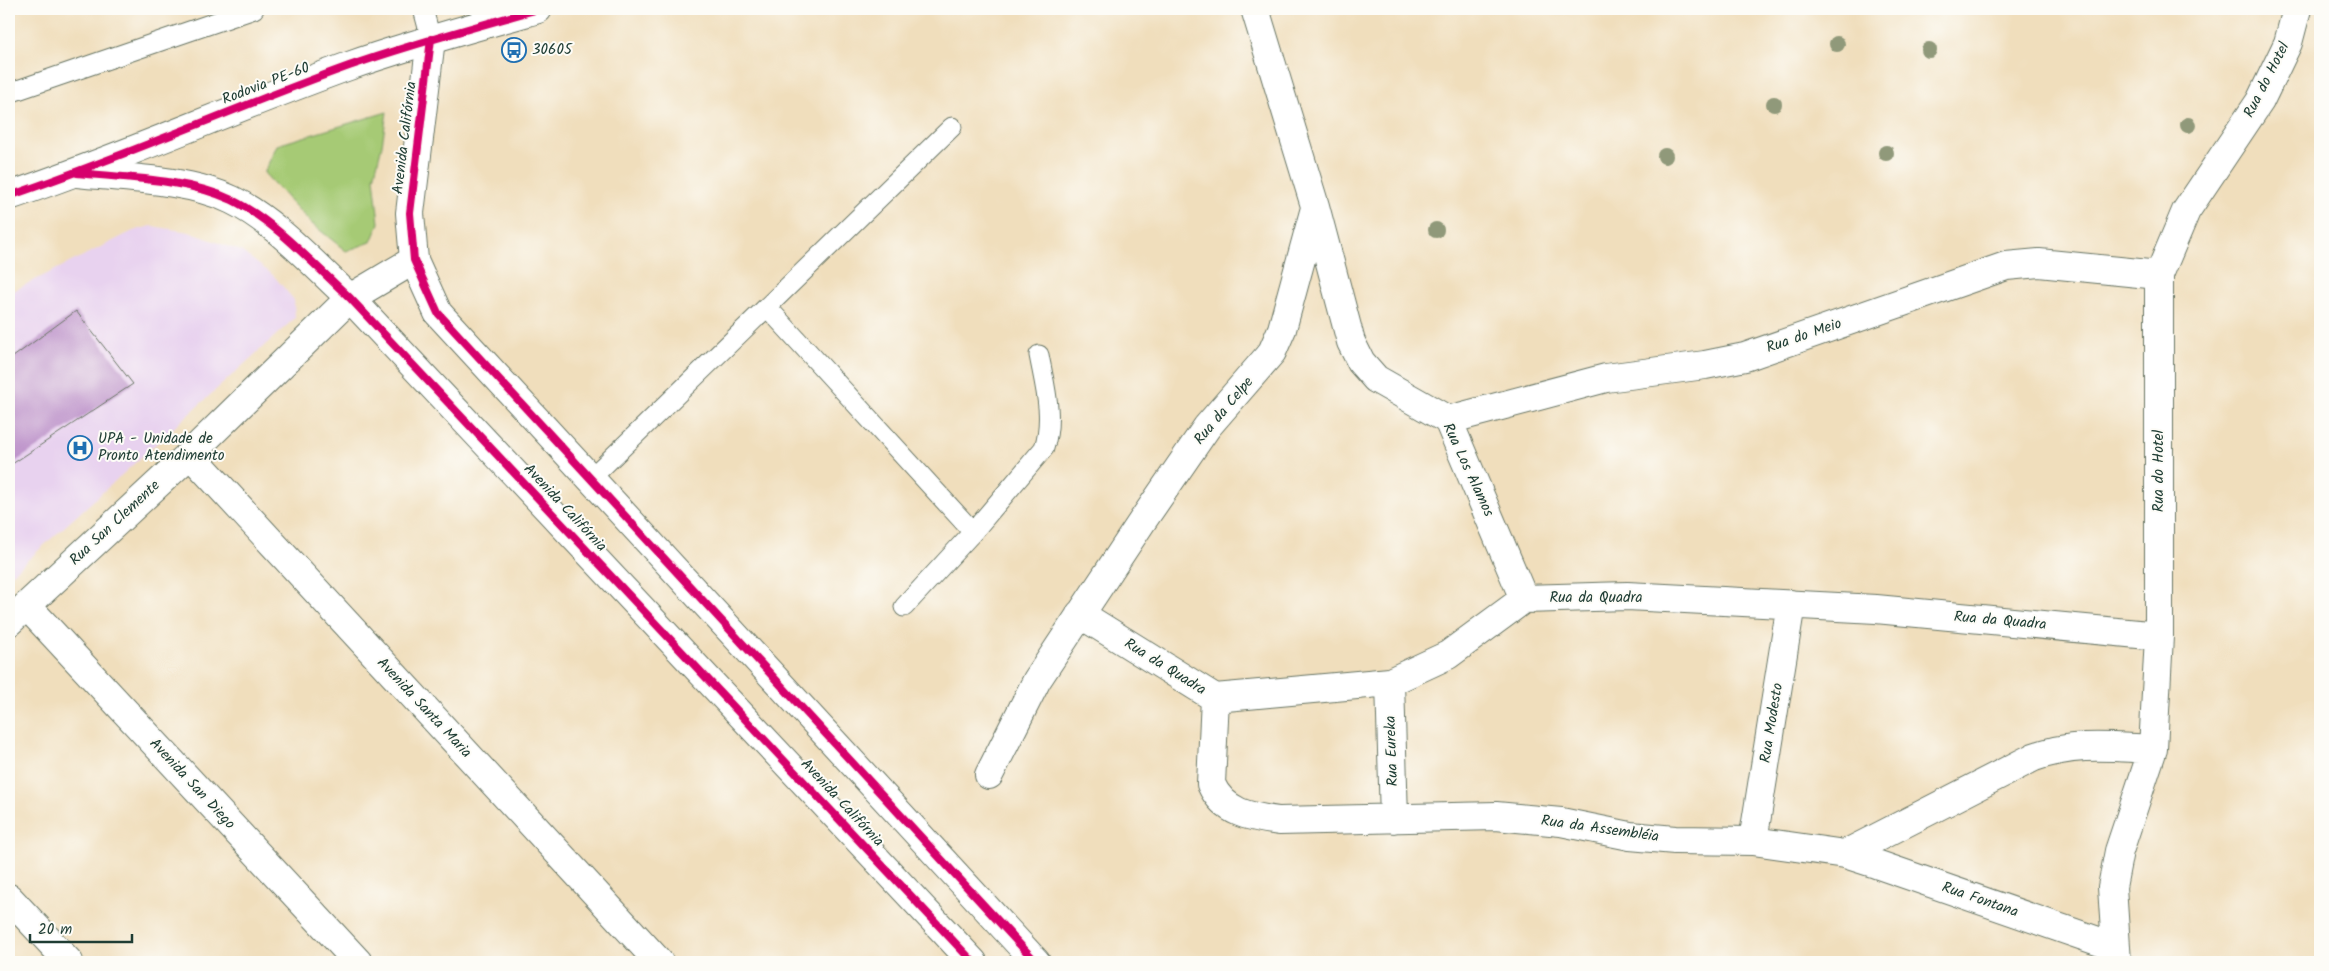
<svg xmlns="http://www.w3.org/2000/svg" width="2329" height="971" font-family="Kalam,sans-serif">
<style>
.built{fill:#e8d2ef}
.green{fill:#a6ca74;stroke:#628454}
.building{fill:#bd93ca}
.lines{fill:none;stroke-linecap:round;stroke-linejoin:round}
.service-casing{stroke:#687564;stroke-width:21}
.minor-casing{stroke:#687564;stroke-width:30}
.tertiary-casing{stroke:#687564;stroke-width:30}
.primary-casing{stroke:#687564;stroke-width:30}
.service{stroke:#fff;stroke-width:19}
.minor{stroke:#fff;stroke-width:28}
.tertiary{stroke:#fff;stroke-width:28}
.primary{stroke:#fff;stroke-width:28}
.cycleway-casing{stroke:#fdfcf7;stroke-width:11}
.cycleway{stroke:#d6006c;stroke-width:8}
.tree{fill:#90997a}
.labels{text-anchor:middle;dominant-baseline:central;stroke-width:4;stroke-linejoin:round;paint-order:stroke}
.poi-label{font-size:15px;fill:#1f3d34;stroke:#fdfcf7;text-anchor:start}
.street-label{font-size:15px;fill:#1f3d34;stroke:#fdfcf7}
</style>
<rect width="100%" height="100%" fill="#fdfcf7"/>
<filter id="ink" filterUnits="userSpaceOnUse"><feTurbulence type="fractalNoise" baseFrequency=".02" numOctaves="2"/><feDisplacementMap in="SourceGraphic" scale="10" xChannelSelector="R" yChannelSelector="G"/><feConvolveMatrix kernelMatrix="1 2 1 2 8 2 1 2 1" color-interpolation-filters="sRGB"/></filter>
<filter id="wash" filterUnits="userSpaceOnUse"><feTurbulence type="fractalNoise" baseFrequency=".0096" numOctaves="4" result="noise"/><feDisplacementMap in="SourceGraphic" scale="20" xChannelSelector="R" yChannelSelector="G"/><feGaussianBlur stdDeviation="1.12" result="paint"/><feColorMatrix in="noise" values="0 0 0 0 0 0 0 0 0 0 0 0 0 0 0 0 0 1.4 0 .05"/><feComposite in="paint" operator="in"/></filter>
<g filter="url(#wash)">
<rect width="100%" height="100%" fill="#f0debc"/>
<!-- built -->
<path class="built" d="M151 226 189 232 241 251 274 276 294 300 295 318 9 577V293L133 231Z"/>
<!-- green -->
<path class="green" d="M387 112 382 145 374 178 379 223 371 242 346 251 311 223 264 173 277 145Z"/>
<g id="blocks">
<!-- building -->
<path class="building" d="M76 311 133 384 9 466V360Z"/>
</g>
</g>
<g filter="url(#ink)">
<use href="#blocks" fill-opacity="0" stroke="#687564" stroke-width="1"/>
<g class="lines">
<defs>
<path id="service" d="M423 9 431 39
M9 93 254 9
M767 307 973 532
M590 479 952 127
M904 607 973 532 1044 448C1054 417 1045 387 1039 355"/>
<path id="minor" d="M1255 9 1315 206 1351 342 1361 362 1376 379 1448 420 1524 599
M1448 420 1606 378 1705 365 1745 357 2006 266 2039 263 2159 275
M190 454 659 962
M27 606 358 962
M1080 614 1215 698 1390 682 1448 655 1524 599 1627 596 1876 609 2159 636
M9 622 190 454 350 298 414 260
M1390 682 1394 819
M1215 698 1211 784C1224 813 1250 817 1279 821L1496 816 1561 822 1630 836 1675 840 1753 841 1845 854 1876 864 2115 947
M989 775 1037 680 1143 520 1207 427 1272 352 1282 329 1315 208
M1753 841 1791 604
M1845 854 2034 757C2076 742 2110 747 2153 749
M9 898 69 962
M2117 962 2112 887 2119 851 2153 749 2159 636V275L2186 211 2260 101 2288 43 2297 9"/>
<path id="tertiary" d="M431 39 410 213 414 260 438 313 1036 962
M77 173C126 178 188 179 232 200 275 221 314 265 350 298L973 962"/>
<path id="primary" d="M9 196C124 157 235 107 349 66 411 44 475 27 538 9"/>
</defs>
<!-- service casing -->
<use href="#service" class="service-casing"/>
<!-- minor casing -->
<use href="#minor" class="minor-casing"/>
<!-- tertiary casing -->
<use href="#tertiary" class="tertiary-casing"/>
<!-- primary casing -->
<use href="#primary" class="primary-casing"/>
<!-- service -->
<use href="#service" class="service"/>
<!-- minor -->
<use href="#minor" class="minor"/>
<!-- tertiary -->
<use href="#tertiary" class="tertiary"/>
<!-- primary -->
<use href="#primary" class="primary"/>
<defs>
<path id="cycleway" d="M431 39 410 213 414 260 438 313 1036 962
M77 173C126 178 188 179 232 200 275 221 314 265 350 298L973 962
M9 196C124 157 235 107 349 66 411 44 475 27 538 9"/>
</defs>
<!-- cycleway casing -->
<use href="#cycleway" class="cycleway-casing"/>
<!-- cycleway -->
<use href="#cycleway" class="cycleway"/>
</g>
<!-- trees -->
<g class="tree">
<circle cx="1837" cy="44" r="8"/>
<circle cx="1929" cy="50" r="8"/>
<circle cx="1774" cy="104" r="8"/>
<circle cx="2188" cy="125" r="8"/>
<circle cx="1886" cy="153" r="8"/>
<circle cx="1665" cy="156" r="8"/>
<circle cx="1436" cy="230" r="8"/>
</g>
</g>
<!-- icons -->
<defs>
<symbol id="bus-ring" viewBox="-11 -11 22 22"><circle r="9.5" fill="#fdfcf7" stroke="#1f6fb2" stroke-width="1.5"/><path d="M-5-6H5V4H4V6H2V4H-2V6H-4V4H-5ZM-3.5-4V0h7V-4ZM-3.5 1.2v1.5H-2V1.2ZM2 1.2v1.5H3.5V1.2Z" fill="#1f6fb2"/></symbol>
<symbol id="hospital-ring" viewBox="-11 -11 22 22"><circle r="9.5" fill="#fdfcf7" stroke="#1f6fb2" stroke-width="1.5"/><path d="M-5-5h3v3.5h4V-5h3V5h-3V1.5h-4V5h-3Z" fill="#1f6fb2"/></symbol>
</defs>
<g fill-rule="evenodd">
<use href="#bus-ring" x="500" y="36" width="28" height="28"/>
<use href="#hospital-ring" x="66" y="434" width="28" height="28"/>
</g>
<g class="labels">
<!-- poi labels -->
<g class="poi-label">
<text x="532" y="50">30605</text>
<text x="98" y="439">UPA - Unidade de<tspan x="98" dy="17">Pronto Atendimento</tspan></text>
</g>
<!-- street labels -->
<g class="street-label">
<text transform="translate(2267 80) rotate(-63)">Rua do Hotel</text>
<text transform="translate(266 84) rotate(-21)">Rodovia PE-60</text>
<text transform="translate(405 138) rotate(-83)">Avenida Califórnia</text>
<text transform="translate(1804 336) rotate(-19)">Rua do Meio</text>
<text transform="translate(1224 411) rotate(-50)">Rua da Celpe</text>
<text transform="translate(1468 470) rotate(65)">Rua Los Alamos</text>
<text transform="translate(2159 471) rotate(-90)">Rua do Hotel</text>
<text transform="translate(565 508) rotate(47)">Avenida Califórnia</text>
<text transform="translate(115 523) rotate(-43)">Rua San Clemente</text>
<text x="1596" y="598">Rua da Quadra</text>
<text transform="translate(2000 621) rotate(5)">Rua da Quadra</text>
<text transform="translate(1165 667) rotate(32)">Rua da Quadra</text>
<text transform="translate(424 708) rotate(47)">Avenida Santa Maria</text>
<text transform="translate(1772 723) rotate(-81)">Rua Modesto</text>
<text transform="translate(1392 751) rotate(-92)">Rua Eureka</text>
<text transform="translate(192 784) rotate(47)">Avenida San Diego</text>
<text transform="translate(842 803) rotate(47)">Avenida Califórnia</text>
<text transform="translate(1600 829) rotate(8)">Rua da Assembléia</text>
<text transform="translate(1980 900) rotate(19)">Rua Fontana</text>
</g>
</g>
<!-- margin -->
<rect width="2329" height="971" fill="none" stroke="#fdfcf7" stroke-width="30"/>
<!-- scale -->
<path d="M30 934v8h102v-8" fill="none" stroke="#1f3d34" stroke-width="2.5"/>
<text x="38" y="934" font-size="15" fill="#1f3d34" stroke="#fdfcf7" stroke-width="4" paint-order="stroke">20 m</text>
</svg>
